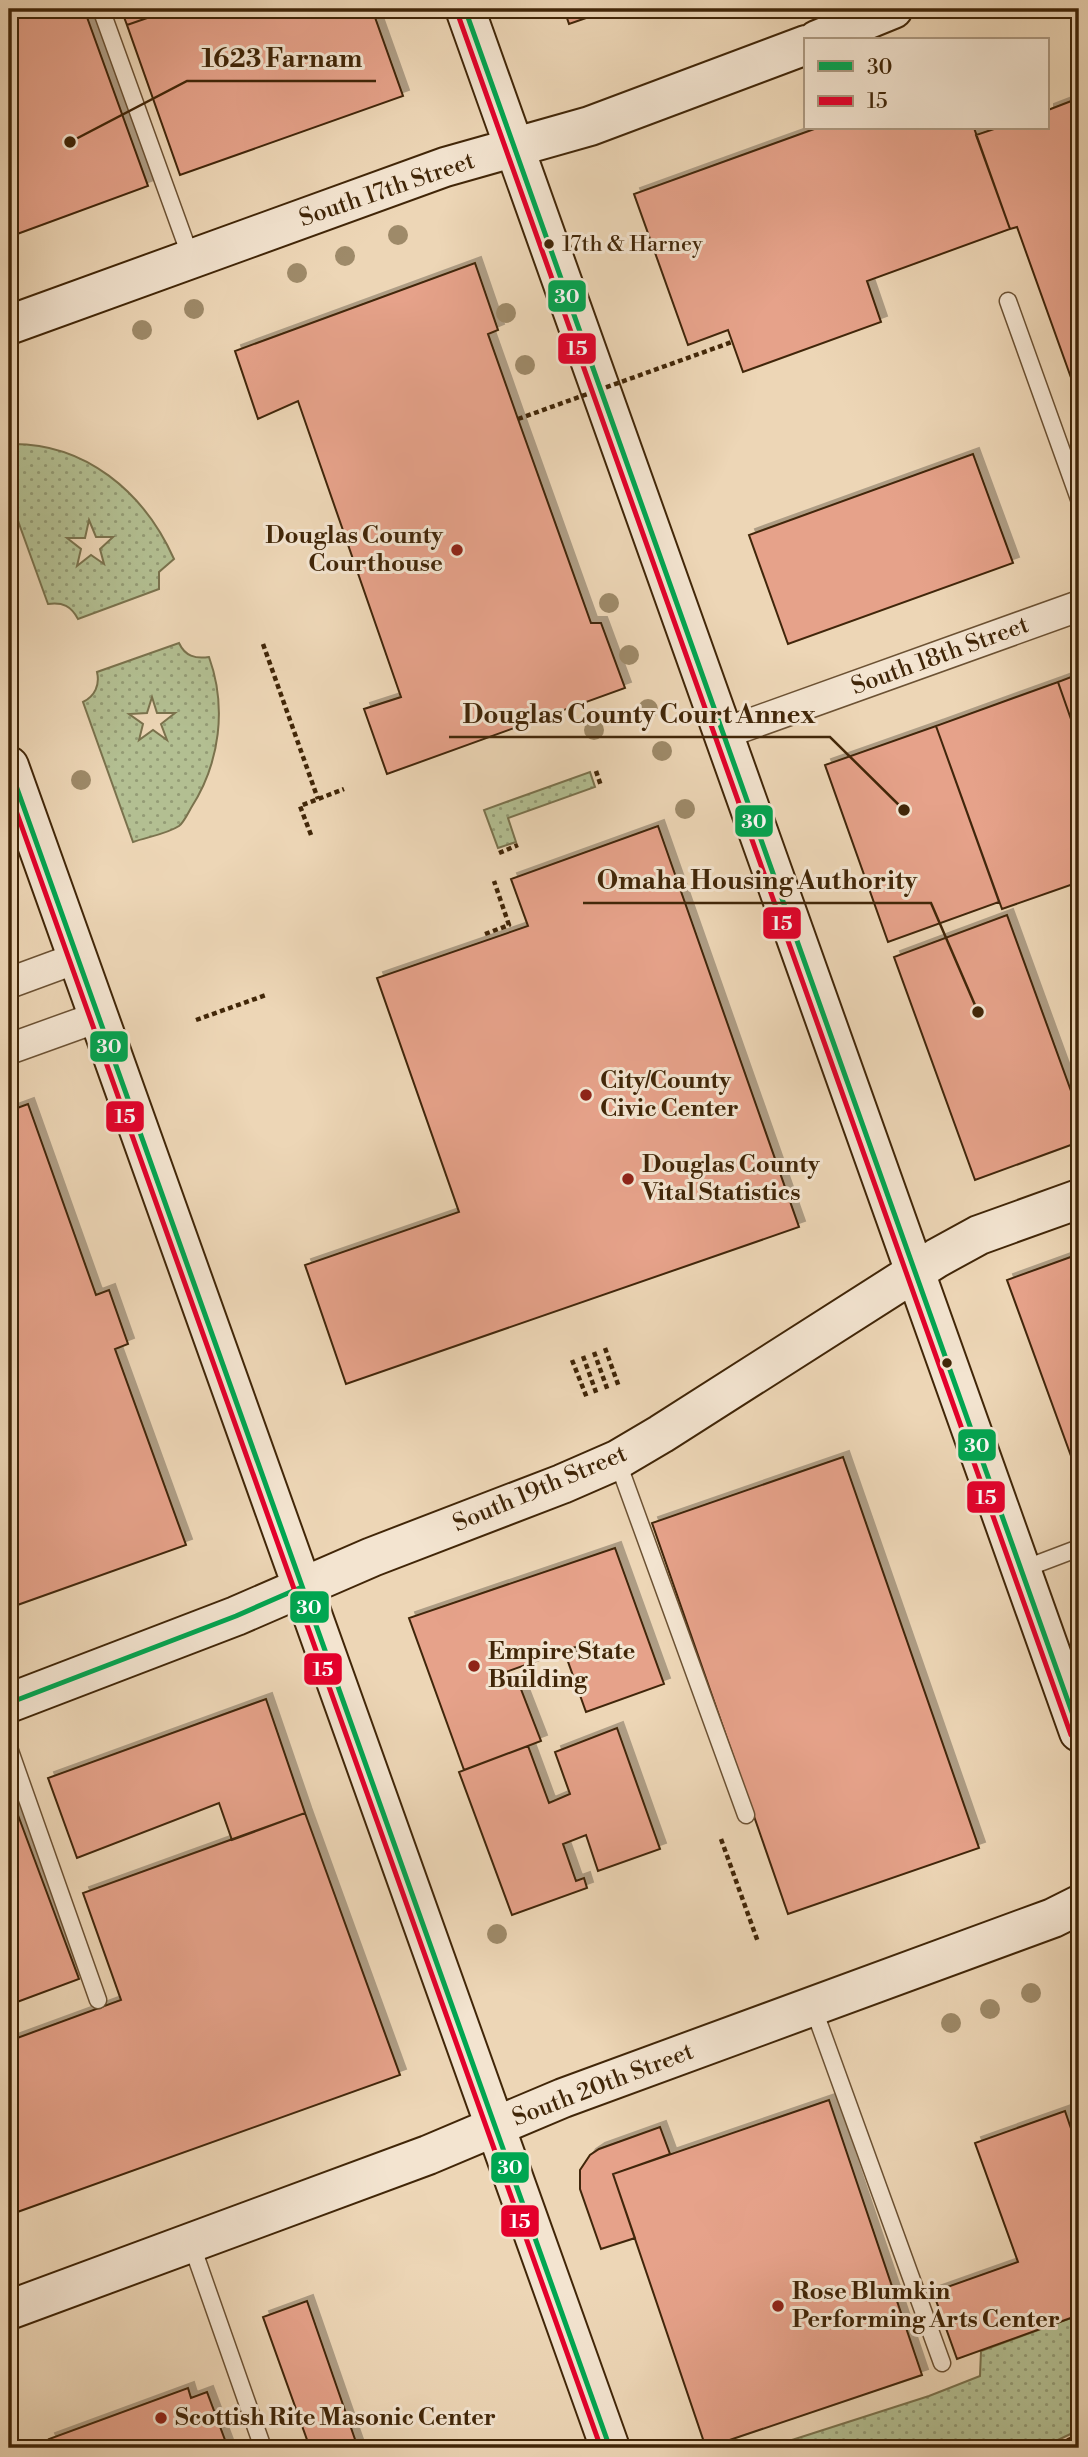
<svg xmlns="http://www.w3.org/2000/svg" width="1088" height="2457" font-family="'Libre Bodoni',serif">
<style>
.grass{fill:url(#grass-dots);stroke:#7a724d;stroke-width:2;fill-rule:evenodd}
.building{fill:#e6a28a;stroke:#412608;stroke-width:2;filter:url(#shadow)}
.lines{fill:none;stroke-linecap:round;stroke-linejoin:round}
.lane-casing{stroke:#6c5234;stroke-width:19}
.street-casing{stroke:#6c5234;stroke-width:33}
.secondary-casing{stroke:#412608;stroke-width:42}
.path{stroke:#412608;stroke-width:4.5;stroke-dasharray:5 3.5;stroke-linecap:butt}
.lane{stroke:#f3e4d0;stroke-width:16}
.street{stroke:#f3e4d0;stroke-width:30}
.secondary{stroke:#f3e4d0;stroke-width:38}
.path-bridge{stroke:#412608;stroke-width:4.5;stroke-dasharray:5 3.5;stroke-linecap:butt}
.bus-1-casing{stroke:#f3e4d0;stroke-width:10}
.bus-2-casing{stroke:#f3e4d0;stroke-width:10}
.bus-1{stroke:#00a651;stroke-width:5}
.bus-2{stroke:#e4002b;stroke-width:5}
.tree{fill:#9e8a69}
.bus-dot{fill:#412608;stroke:#f3e4d0;stroke-width:2.5}
.poi-dot{fill:#8f2418;stroke:#f3e4d0;stroke-width:2.5}
.labels{text-anchor:middle;dominant-baseline:central;stroke-width:6;stroke-linejoin:round;paint-order:stroke}
.bus-label{font-size:22px;fill:#412608;stroke:#f3e4d0;text-anchor:start}
.street-label{font-size:24px;fill:#412608;stroke:#f3e4d0}
.poi-label{font-size:24px;font-weight:bold;fill:#412608;stroke:#f3e4d0;text-anchor:start}
.leader{fill:none;stroke:#412608;stroke-width:2.5}
.callout-dot{fill:#412608;stroke:#f3e4d0;stroke-width:2.5}
.callout-label{font-size:26px;text-anchor:middle;font-weight:bold;fill:#412608;stroke:#f3e4d0;stroke-width:6;stroke-linejoin:round;paint-order:stroke}
.line-badge{stroke:#f3e4d0;stroke-width:2.5}
.badge-label{font-size:19px;text-anchor:middle;font-weight:bold;fill:#fff}
</style>
<defs>
<pattern id="grass-dots" width="8" height="8" patternUnits="userSpaceOnUse" patternTransform="scale(1.75)"><rect width="8" height="8" fill="#b3bf92"/><path d="M2 2h.1M6 6h.1" fill="none" stroke="#939b75" stroke-width="1.8" stroke-linecap="round"/></pattern>
<filter id="shadow"><feDropShadow dx="6" dy="-6" stdDeviation="0" flood-color="#0004"/></filter>
</defs>
<rect width="100%" height="100%" fill="#edd6b6"/>
<filter id="stains"><feTurbulence type="fractalNoise" baseFrequency=".00286" numOctaves="4"/><feColorMatrix values="0 0 0 0 .2 0 0 0 0 .09 0 0 0 0 .02 0 0 0 .5 -.17"/></filter>
<radialGradient id="worn" r=".72"><stop offset=".6" stop-color="#630" stop-opacity="0"/><stop offset="1" stop-color="#630" stop-opacity=".3"/></radialGradient>
<!-- grass -->
<path class="grass" d="M9 444C85 442 144 492 174 559L159 572V589L78 619C71 606 63 602 48 604L9 496ZM89 520 96 537H113L100 549 104 564 91 555 77 566 81 549 67 538H85Z
M179 643C185 656 195 659 209 657 227 707 220 763 191 808 188 813 184 822 179 826 167 834 147 837 133 842L83 702C95 696 100 685 97 672ZM152 697 157 713H175L161 724 167 740 153 730 139 740 143 724 129 714 147 713Z
M590 772 595 787 508 818 516 842 498 848 484 810Z
M1079 2315V2430L1041 2448H767L929 2396 980 2376 981 2351Z"/>
<!-- building -->
<path class="building" d="M9 9H84L148 186 9 237Z
M121 9H173L127 25Z
M173 9H372L403 96 180 175 127 25Z
M564 9H612L569 24Z
M1079 98V400L1017 227 1010 229 976 135 997 128H1048V110Z
M817 128H974L1010 229 867 281 881 322 743 372 728 330 688 345 634 194Z
M475 263 498 330 488 334 518 419 591 623H601L625 688 387 774 364 709 401 697 298 401 258 419 235 351Z
M973 454 1013 563 788 644 749 535Z
M1079 674V742L1058 682Z
M1058 682 1079 742V882L1002 909 936 726Z
M936 726 999 902 888 942 825 765Z
M658 826 799 1227 346 1384 305 1265 459 1212 377 978 528 926 511 879Z
M1007 915 1079 1113V1142L975 1180 894 957Z
M28 1104 96 1295 109 1290 128 1344 115 1349 186 1545 9 1608V1111Z
M1079 1254V1478L1007 1280Z
M843 1457 979 1848 788 1914 652 1523Z
M615 1548 664 1684 586 1712 566 1656 594 1646 592 1641 492 1677 495 1687 517 1679 541 1741 464 1770 409 1618Z
M266 1699 305 1813 232 1840 219 1803 77 1858 48 1778Z
M617 1728 660 1849 598 1871 586 1835 563 1844 576 1881 584 1878 587 1888 512 1915 459 1772 528 1746 549 1803 570 1794 555 1752Z
M9 1791 79 1979 9 2005Z
M305 1813 400 2075 9 2215V2041L121 2000 83 1893Z
M829 2100 922 2375 706 2448 613 2174Z
M1065 2111 1079 2152V2315L957 2359 933 2292 1018 2262 975 2143Z
M660 2127 670 2154 613 2174 635 2238 601 2249 580 2189V2170L590 2155 599 2149Z
M307 2301 358 2448H310L263 2317Z
M188 2388 191 2398 207 2392 228 2448H39L51 2444 49 2439Z"/>
<g class="lines">
<defs>
<path id="lane" d="M101 9 191 258
M1008 301 1079 499
M617 1460 746 1815
M1021 1570 1079 1548
M9 1748 98 2000
M813 2007 942 2363
M191 2243 263 2448"/>
<path id="street" d="M722 734 1079 606
M9 983 77 958
M9 1049 98 1017"/>
<path id="secondary" d="M465 9 1079 1732
M817 40 893 9
M9 325 445 167 590 126 806 45
M9 766 610 2448
M9 1703 236 1616 372 1557 562 1484 617 1460 661 1434 937 1258 979 1235 1079 1199
M9 2310 428 2155 563 2098 1053 1918 1079 1905"/>
</defs>
<!-- lane casing -->
<use href="#lane" class="lane-casing"/>
<!-- street casing -->
<use href="#street" class="street-casing"/>
<!-- secondary casing -->
<use href="#secondary" class="secondary-casing"/>
<!-- path -->
<path class="path" d="M263 644 318 799
M596 771 601 786
M311 835 300 806 344 789
M499 853 518 845
M485 934 509 925 494 881
M196 1020 266 995
M605 1348 619 1387
M594 1352 608 1391
M583 1356 597 1395
M572 1360 587 1398
M721 1839 758 1942
M1052 2448 1079 2435"/>
<!-- lane -->
<use href="#lane" class="lane"/>
<!-- street -->
<use href="#street" class="street"/>
<!-- secondary -->
<use href="#secondary" class="secondary"/>
<!-- path-bridge -->
<path class="path-bridge" d="M518 419 732 342"/>
<defs>
<path id="bus-1" d="M465 9 1079 1732
M9 766 610 2448
M9 1703 236 1616 302 1587"/>
<path id="bus-2" d="M457 12 1071 1735
M9 791 601 2448"/>
</defs>
<!-- bus-1 casing -->
<use href="#bus-1" class="bus-1-casing"/>
<!-- bus-2 casing -->
<use href="#bus-2" class="bus-2-casing"/>
<!-- bus-1 -->
<use href="#bus-1" class="bus-1"/>
<!-- bus-2 -->
<use href="#bus-2" class="bus-2"/>
</g>
<!-- trees -->
<g class="tree">
<circle cx="398" cy="235" r="10"/>
<circle cx="345" cy="256" r="10"/>
<circle cx="297" cy="273" r="10"/>
<circle cx="194" cy="309" r="10"/>
<circle cx="506" cy="313" r="10"/>
<circle cx="142" cy="330" r="10"/>
<circle cx="525" cy="365" r="10"/>
<circle cx="609" cy="603" r="10"/>
<circle cx="629" cy="655" r="10"/>
<circle cx="648" cy="709" r="10"/>
<circle cx="594" cy="730" r="10"/>
<circle cx="662" cy="751" r="10"/>
<circle cx="81" cy="780" r="10"/>
<circle cx="685" cy="809" r="10"/>
<circle cx="497" cy="1934" r="10"/>
<circle cx="1031" cy="1993" r="10"/>
<circle cx="990" cy="2009" r="10"/>
<circle cx="951" cy="2023" r="10"/>
</g>
<!-- markers -->
<g class="bus-dot">
<circle cx="549" cy="244" r="6"/>
<circle cx="947" cy="1363" r="6"/>
</g>
<g class="poi-dot">
<circle cx="457" cy="550" r="7"/>
<circle cx="586" cy="1095" r="7"/>
<circle cx="628" cy="1179" r="7"/>
<circle cx="474" cy="1666" r="7"/>
<circle cx="778" cy="2306" r="7"/>
<circle cx="161" cy="2418" r="7"/>
</g>
<g class="labels">
<!-- bus labels -->
<g class="bus-label">
<text x="562" y="244">17th &amp; Harney</text>
</g>
<!-- street labels -->
<g class="street-label">
<text transform="translate(387 190) rotate(-19)">South 17th Street</text>
<text transform="translate(940 656) rotate(-20)">South 18th Street</text>
<text transform="translate(540 1489) rotate(-23)">South 19th Street</text>
<text transform="translate(603 2085) rotate(-21)">South 20th Street</text>
</g>
<!-- poi labels -->
<g class="poi-label">
<text x="443" y="536" text-anchor="end">Douglas County<tspan x="443" dy="28">Courthouse</tspan></text>
<text x="600" y="1081">City/County<tspan x="600" dy="28">Civic Center</tspan></text>
<text x="642" y="1165">Douglas County<tspan x="642" dy="28">Vital Statistics</tspan></text>
<text x="488" y="1652">Empire State<tspan x="488" dy="28">Building</tspan></text>
<text x="792" y="2292">Rose Blumkin<tspan x="792" dy="28">Performing Arts Center</tspan></text>
<text x="175" y="2418">Scottish Rite Masonic Center</text>
</g>
</g>
<!-- callouts -->
<path class="leader" d="M70 142L187 81H376M904 810L830 737H449M978 1012L931 903H583"/>
<g class="callout-dot">
<circle cx="70" cy="142" r="7"/>
<circle cx="904" cy="810" r="7"/>
<circle cx="978" cy="1012" r="7"/>
</g>
<g class="callout-label">
<text x="282" y="67">1623 Farnam</text>
<text x="639" y="723">Douglas County Court Annex</text>
<text x="757" y="889">Omaha Housing Authority</text>
</g>
<g class="line-badge">
<rect x="547" y="279" width="40" height="34" rx="7" fill="#00a651"/>
<rect x="557" y="332" width="40" height="33" rx="7" fill="#e4002b"/>
<rect x="734" y="804" width="40" height="34" rx="7" fill="#00a651"/>
<rect x="762" y="906" width="40" height="34" rx="7" fill="#e4002b"/>
<rect x="89" y="1030" width="40" height="33" rx="7" fill="#00a651"/>
<rect x="105" y="1100" width="40" height="33" rx="7" fill="#e4002b"/>
<rect x="957" y="1428" width="40" height="34" rx="7" fill="#00a651"/>
<rect x="966" y="1480" width="40" height="34" rx="7" fill="#e4002b"/>
<rect x="289" y="1590" width="41" height="34" rx="7" fill="#00a651"/>
<rect x="303" y="1652" width="40" height="34" rx="7" fill="#e4002b"/>
<rect x="490" y="2151" width="40" height="33" rx="7" fill="#00a651"/>
<rect x="500" y="2204" width="40" height="34" rx="7" fill="#e4002b"/>
</g>
<g class="badge-label">
<text x="567" y="303">30</text>
<text x="577" y="355">15</text>
<text x="754" y="828">30</text>
<text x="782" y="930">15</text>
<text x="109" y="1053">30</text>
<text x="125" y="1123">15</text>
<text x="977" y="1452">30</text>
<text x="986" y="1504">15</text>
<text x="309" y="1614">30</text>
<text x="323" y="1676">15</text>
<text x="510" y="2174">30</text>
<text x="520" y="2228">15</text>
</g>
<!-- margin -->
<rect width="1088" height="2457" fill="none" stroke="#edd6b6" stroke-width="35"/>
<rect x="10" y="10" width="1067" height="2436" fill="none" stroke="#412608" stroke-width="3.5"/>
<rect x="18" y="18" width="1053" height="2422" fill="none" stroke="#412608" stroke-width="2"/>
<!-- legend -->
<rect x="804" y="38" width="245" height="91" fill="#f3e4d0" stroke="#ac9880" stroke-width="2"/>
<rect x="818" y="61" width="35" height="10" fill="#00a651" stroke="#ac9880" stroke-width="2"/>
<text x="867" y="74" font-size="21" fill="#412608">30</text>
<rect x="818" y="96" width="35" height="10" fill="#e4002b" stroke="#ac9880" stroke-width="2"/>
<text x="867" y="108" font-size="21" fill="#412608">15</text>
<rect width="100%" height="100%" filter="url(#stains)"/>
<rect width="100%" height="100%" fill="url(#worn)"/>
</svg>
